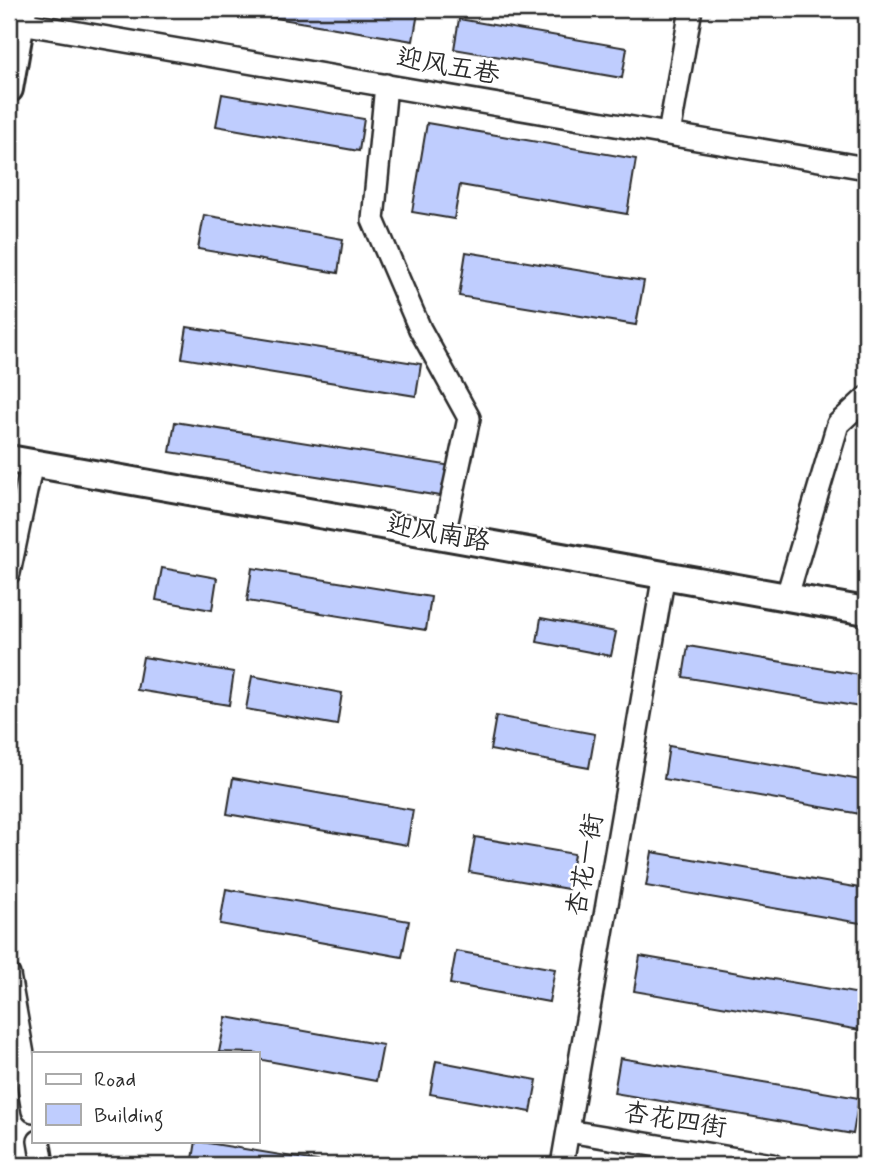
<svg xmlns="http://www.w3.org/2000/svg" width="875" height="1174" font-family="Mynerve,'LXGW WenKai TC',sans-serif">
<style>
.building{fill:#bfcdfe;stroke:#2b2b2b;stroke-width:2}
.lines{fill:none;stroke-linecap:round;stroke-linejoin:round}
.minor-casing{stroke:#2b2b2b;stroke-width:26}
.tertiary-casing{stroke:#2b2b2b;stroke-width:32}
.minor{stroke:#fff;stroke-width:21}
.tertiary{stroke:#fff;stroke-width:26}
.labels{text-anchor:middle;dominant-baseline:central;stroke-width:5;stroke-linejoin:round;paint-order:stroke}
.street-label{font-size:26px;fill:#2b2b2b;stroke:#fff}
</style>
<rect width="100%" height="100%" fill="#fff"/>
<filter id="ink" filterUnits="userSpaceOnUse"><feTurbulence type="fractalNoise" baseFrequency=".0143" numOctaves="2"/><feDisplacementMap in="SourceGraphic" scale="14" xChannelSelector="R" yChannelSelector="G"/><feConvolveMatrix kernelMatrix="1 2 1 2 8 2 1 2 1" color-interpolation-filters="sRGB"/></filter>
<g filter="url(#ink)">
<!-- building -->
<path class="building" d="M241 9H393L418 13 413 41 240 12Z
M459 19 627 48 622 78 454 49Z
M222 94 364 119 359 151 216 126Z
M427 123 636 159 627 214 460 185 454 219 412 212Z
M204 215 343 239 338 273 198 249Z
M466 252 644 281 636 325 459 296Z
M187 327 421 364 416 396 182 358Z
M175 422 452 466 446 497 170 452Z
M162 568 217 578 212 610 156 600Z
M252 568 431 597 426 630 247 601Z
M541 618 616 632 611 656 537 642Z
M688 646 866 676V708L683 677Z
M143 657 234 672 229 705 137 690Z
M252 676 342 693 337 725 246 709Z
M496 716 595 734 589 768 490 750Z
M669 746 866 781V815L664 779Z
M233 778 413 810 407 845 227 814Z
M475 837 574 854 568 889 469 872Z
M652 852 866 889V924L646 886Z
M226 889 409 921 402 957 220 924Z
M456 951 555 969 549 1002 450 984Z
M640 956 866 995V1031L634 991Z
M226 1017 383 1045 376 1081 257 1059V1053L219 1052Z
M620 1058 859 1098 853 1134 614 1093Z
M436 1061 537 1080 531 1112 430 1094Z
M196 1141 341 1165H192Z"/>
<g class="lines">
<defs>
<path id="minor" d="M9 21 866 168
M386 85 373 220 420 329 469 418 444 535
M669 134 691 9
M9 573 32 463
M787 596 838 424 866 398
M9 975 33 1111
M568 1131 772 1165
M39 1141 43 1165
M562 1165 664 574"/>
<path id="tertiary" d="M9 89 23 9
M9 459 866 611"/>
</defs>
<!-- minor casing -->
<use href="#minor" class="minor-casing"/>
<!-- tertiary casing -->
<use href="#tertiary" class="tertiary-casing"/>
<!-- minor -->
<use href="#minor" class="minor"/>
<!-- tertiary -->
<use href="#tertiary" class="tertiary"/>
</g>
</g>
<g class="labels">
<!-- street labels -->
<g class="street-label">
<text transform="translate(448 67) rotate(10)">迎风五巷</text>
<text transform="translate(438 534) rotate(10)">迎风南路</text>
<text transform="translate(586 865) rotate(-80)">杏花一街</text>
<text transform="translate(675 1121) rotate(9)">杏花四街</text>
</g>
</g>
<!-- margin -->
<rect width="875" height="1174" fill="none" stroke="#fff" stroke-width="35"/>
<rect x="18" y="18" width="840" height="1139" fill="none" stroke="#2b2b2b" stroke-width="2.5" filter="url(#ink)"/>
<!-- legend -->
<rect x="32" y="1052" width="228" height="91" fill="#ffffff" stroke="#aaaaaa" stroke-width="2"/>
<rect x="46" y="1074" width="35" height="10" fill="#ffffff" stroke="#aaaaaa" stroke-width="2"/>
<text x="94" y="1086" font-size="21" fill="#2b2b2b">Road</text>
<rect x="46" y="1104" width="35" height="21" fill="#bfcdfe" stroke="#aaaaaa" stroke-width="2"/>
<text x="94" y="1122" font-size="21" fill="#2b2b2b">Building</text>
</svg>
